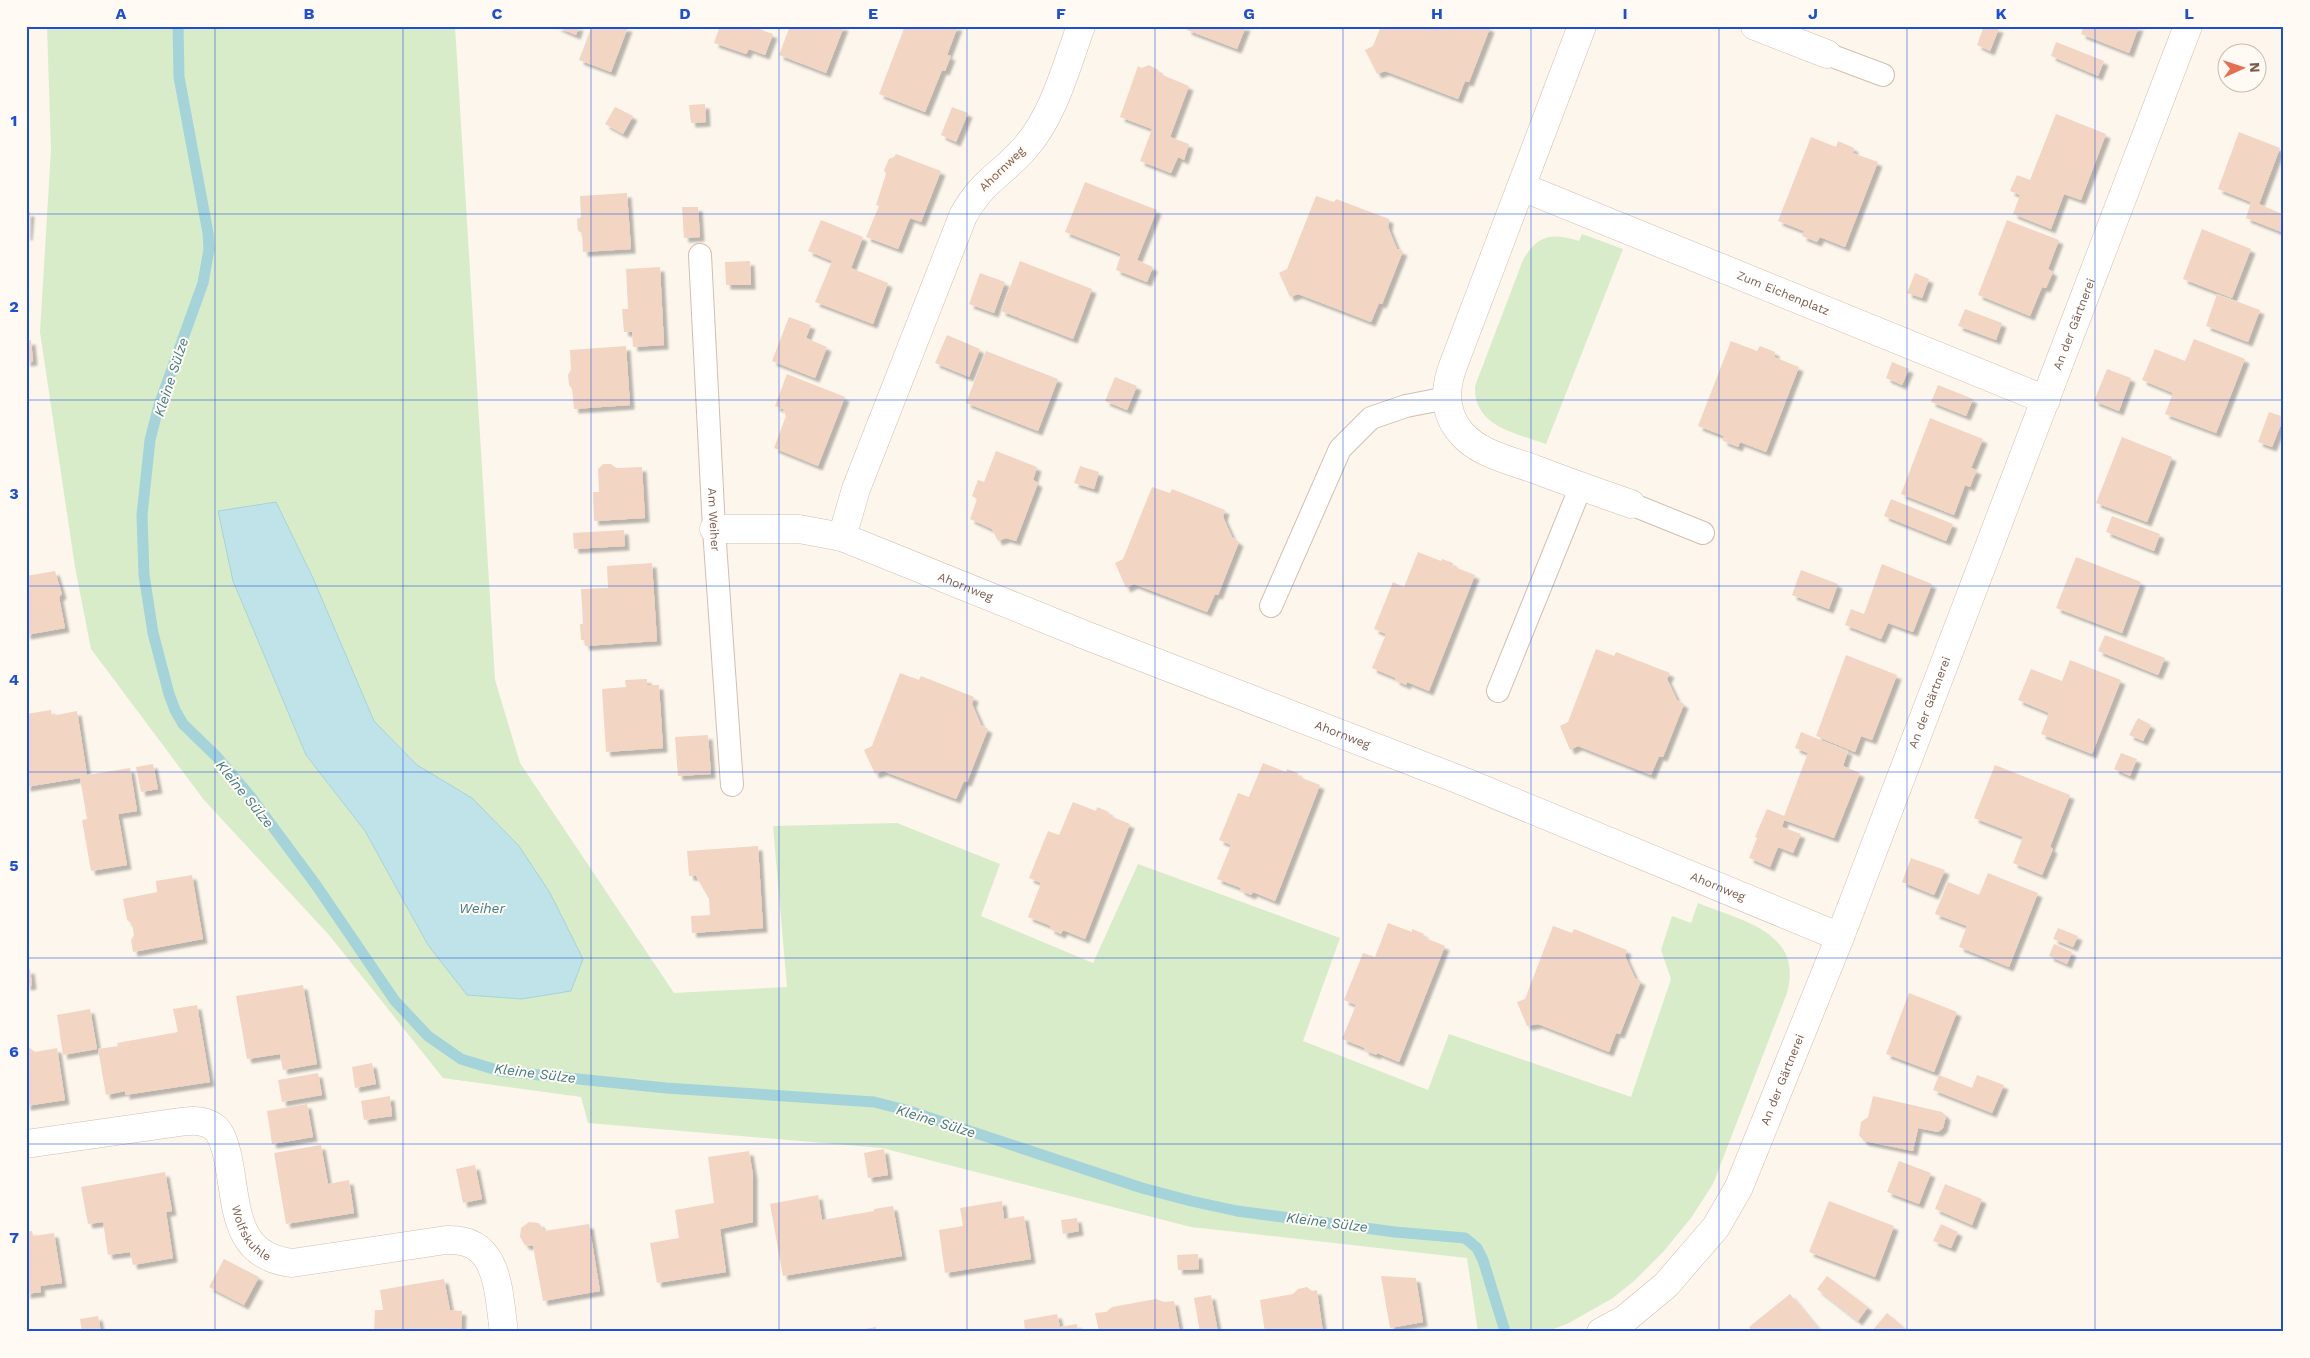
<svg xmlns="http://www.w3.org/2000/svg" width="2310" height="1358" font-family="'Work Sans',sans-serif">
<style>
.green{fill:#d8ecc9;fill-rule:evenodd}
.water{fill:#bfe3e8;stroke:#a5d3da}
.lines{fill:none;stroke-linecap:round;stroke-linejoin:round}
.stream{stroke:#a5d3da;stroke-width:11}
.building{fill:#f3d5c3;filter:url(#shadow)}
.lane-casing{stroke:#d1beb0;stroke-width:24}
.street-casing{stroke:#d1beb0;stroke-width:29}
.lane{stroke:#fff;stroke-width:22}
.street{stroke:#fff;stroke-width:28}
.grid{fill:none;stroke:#1d4ed8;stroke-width:1;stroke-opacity:0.55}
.labels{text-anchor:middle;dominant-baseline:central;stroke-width:4;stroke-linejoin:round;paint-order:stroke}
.street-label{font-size:12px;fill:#7a5c4d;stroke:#fffaf3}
.water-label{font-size:14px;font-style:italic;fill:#437c86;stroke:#fffaf3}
.neatline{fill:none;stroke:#1d4ed8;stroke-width:2}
.grid-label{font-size:16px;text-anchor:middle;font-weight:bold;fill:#1d4ed8}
</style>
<defs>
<filter id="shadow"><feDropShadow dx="4.5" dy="4.5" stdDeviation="1" flood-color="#0004"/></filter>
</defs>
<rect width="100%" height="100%" fill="#fdf6ec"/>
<!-- green -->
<path class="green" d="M47 26H455L495 680 520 763 674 993 787 987 773 826 897 823 1000 864 981 916 1093 963 1138 864 1340 938 1303 1041 1428 1090 1449 1034 1631 1097 1671 979 1661 950 1672 916 1691 923 1698 903C1742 921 1804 932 1787 993L1713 1184 1691 1218 1664 1251 1634 1281 1613 1298 1567 1324 1545 1332H1478L1467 1258 1191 1227 882 1148 588 1123 581 1097 443 1078 329 935 204 800 91 649 75 567 40 332 51 150ZM276 502 313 578 374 721 417 765 472 798 428 945 365 831 306 755 233 581Z
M1582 234 1623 249 1546 444C1515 433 1473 426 1475 386L1523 260C1538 234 1552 233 1579 241Z"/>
<!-- water -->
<path class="water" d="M276 502 313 578 374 721 417 765 472 798 519 846 550 893 583 959 571 991 522 999 467 995 428 945 365 831 306 755 233 581 218 511Z"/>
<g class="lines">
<!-- stream -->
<path class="stream" d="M178 26 179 77 208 233 209 249 203 283 159 405 150 440 142 515 144 575 153 633 169 694 175 710 183 724 217 757 250 796 316 885 395 1001 428 1036 461 1059 500 1071 666 1088 874 1102 906 1110 1142 1188 1191 1201 1237 1211 1395 1232 1465 1238 1477 1248 1483 1260 1504 1328"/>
</g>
<!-- building -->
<path class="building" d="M555 26H579L576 35Z
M592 26 628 27 611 72 579 60Z
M720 26H757L756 28 773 34 765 55 749 49 746 54 714 43Z
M790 26H844L826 73 779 55Z
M905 26H958L947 55 951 56 945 71 942 70 925 112 879 94Z
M1188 26H1246L1237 49 1187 30Z
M1381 26H1486L1490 28 1469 82 1465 81 1458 99 1385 71 1377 74 1365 50 1373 46Z
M1984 26 1999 28 1990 51 1977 45Z
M2084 26H2139L2129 53 2081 34Z
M2056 42 2104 61 2098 76 2051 56Z
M1149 65 1158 70 1160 74 1189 86 1170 137 1189 144 1184 160 1178 157 1171 173 1140 161 1152 129 1120 117 1138 66 1142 68Z
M705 104 706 122 691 123 689 105Z
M615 107 633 116 623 134 605 124Z
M952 107 968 113 956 142 941 135Z
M2056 114 2106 134 2081 200 2064 194 2051 229 2013 214 2020 195 2010 191 2017 175 2030 180Z
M2239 132 2280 148 2259 204 2284 215V233L2246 218 2251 202 2218 189Z
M1811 137 1836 147 1838 141 1854 148 1853 153 1878 162 1845 247 1820 237 1817 242 1802 236 1804 231 1778 221Z
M896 154 941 171 921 222 910 218 898 249 866 237 879 206 876 205 886 174 884 170 889 159 894 157Z
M1085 182 1157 210 1137 260 1153 267 1147 282 1116 270 1121 254 1065 232Z
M627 193 631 249 583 252 582 233 578 231 577 219 581 217 580 196Z
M1316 196 1334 202 1336 199 1389 219 1388 227 1397 249 1403 251 1382 304 1379 303 1371 322 1298 294 1290 297 1279 273 1287 269Z
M682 207H698L700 237 684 238Z
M26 212H30L28 236H26Z
M821 220 863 237 851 268 888 283 873 324 815 302 832 261 808 251Z
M2007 220 2059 240 2048 269 2053 272 2046 288 2042 287 2030 316 1978 295Z
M2202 229 2251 249 2232 298 2183 279Z
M750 261 751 285H726L725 262Z
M1020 261 1092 289 1073 339 1001 311Z
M660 267 664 345 633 347 632 332H624L622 309H628L626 269Z
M980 273 1005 282 994 313 969 304Z
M1915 273 1929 279 1922 298 1907 293Z
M2217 294 2260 310 2248 342 2206 326Z
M1965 309 2002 323 1996 340 1958 326Z
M789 317 811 325 806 338 827 347 815 378 772 361Z
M947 335 980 349 969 377 935 363Z
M2194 339 2245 359 2216 433 2165 414 2173 393 2142 380 2155 349 2185 361Z
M31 340 33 361 26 362V341Z
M1731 341 1757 351 1760 346 1775 352 1774 357 1799 367 1766 452 1740 442 1738 447 1723 441 1724 436 1698 426Z
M626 346 630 405 574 409 572 389 569 385 568 375 571 370 570 350Z
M986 351 1058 379 1038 431 966 403Z
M1892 362 1909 369 1902 385 1886 378Z
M2107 369 2131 378 2119 411 2094 401Z
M787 374 845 397 818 466 774 448 786 416 783 409 775 406Z
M1115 377 1137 386 1127 410 1105 401Z
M1938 385 1973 399 1966 416 1931 402Z
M2269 412 2284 417 2272 447 2258 442Z
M1930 418 1983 439 1971 468 1977 470 1973 479 1970 487 1965 485 1954 515 1901 494Z
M2122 437 2172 457 2147 522 2096 503Z
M996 451 1037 467 1033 480 1038 483 1016 541 1006 538 998 541 992 529 970 519 977 499 972 496 978 480 984 482Z
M603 464H611L616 468 642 467 645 518 594 521 593 492H599L598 469Z
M1080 466 1099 472 1094 489 1074 483Z
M1152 487 1170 493 1172 489 1225 510 1223 517 1232 537 1239 542 1218 595 1215 594 1207 612 1134 584 1126 588 1115 563 1123 559Z
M1891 499 1953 524 1946 541 1884 516Z
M2112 516 2160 534 2154 551 2106 532Z
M624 530 625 546 574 549 573 533Z
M1418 552 1441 561 1442 559 1453 563 1452 566 1475 575 1429 691 1407 682 1406 685 1395 680 1396 678 1372 668 1386 634 1374 629 1393 582 1404 587Z
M2076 557 2141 582 2122 633 2056 608Z
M652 563 657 641 585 646 584 640H581L580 624H583L581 589 608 588 607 566Z
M1882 564 1932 584 1913 632 1888 623 1881 639 1845 625 1851 609 1864 614Z
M1801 570 1838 584 1829 609 1792 595Z
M55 571 62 594 59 597 65 628 26 635V576Z
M2105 635 2165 658 2158 675 2098 651Z
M1596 649 1614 656 1616 652 1670 673 1667 679 1677 700 1684 704 1663 757 1659 756 1651 775 1578 746 1570 750 1560 726 1568 722Z
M1846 655 1897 675 1872 740 1861 736 1855 752 1816 736Z
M2070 660 2121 680 2092 754 2041 734 2049 713 2018 700 2031 669 2062 681Z
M900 673 919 680 921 676 974 697 972 704 981 725 988 729 967 782 964 781 956 799 883 771 875 774 864 750 872 746Z
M647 679V685H659L663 748 606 752 602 689 626 687 625 680Z
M51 710 52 716 77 711 87 775 130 768 137 811 118 814 127 865 91 871 82 820 87 819 80 778 26 787V714Z
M2138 718 2151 725 2143 741 2129 735Z
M1801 732 1848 751 1843 766 1860 773 1834 838 1784 820 1782 827 1801 834 1793 853 1778 847 1770 867 1749 858 1757 838 1755 837 1767 809 1784 816 1808 753 1795 748Z
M708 735 711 774 678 776 675 737Z
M2121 753 2137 759 2130 776 2114 769Z
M1263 763 1286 772 1287 769 1298 773 1297 776 1320 785 1275 901 1253 892 1251 895 1240 890 1241 888 1217 879 1231 845 1219 840 1238 793 1249 797Z
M153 764 158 789 141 792 136 767Z
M1995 765 2070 795 2050 847 2053 849 2042 875 2013 863 2023 837 1974 818Z
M1073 802 1096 811 1097 807 1109 812 1108 815 1130 824 1085 939 1063 930 1061 934 1050 929 1051 926 1028 917 1041 883 1029 878 1048 831 1059 835Z
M758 846 763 928 692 933 691 916 710 915 709 899 696 876H689L687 851Z
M1911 858 1945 870 1934 895 1902 882Z
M1988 873 2038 893 2009 967 1959 947 1967 926 1935 914 1948 882 1979 895Z
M192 875 203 939 133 952 131 940 134 935 132 924 127 920 123 899 157 892 156 881Z
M1388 923 1412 932V929L1424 934 1423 937 1445 946 1399 1062 1377 1053 1376 1055 1364 1050 1365 1048 1342 1039 1356 1005 1344 1000 1363 953 1375 957Z
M1553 926 1572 933 1574 929 1627 950 1625 956 1635 978 1641 981 1620 1034 1616 1033 1609 1052 1538 1024 1527 1026 1517 1002 1525 999Z
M2058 928 2078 936 2073 947 2053 939Z
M2054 944 2072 952 2067 964 2049 956Z
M30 969 32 985 26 986V970Z
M303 985 317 1064 283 1070 280 1054 247 1059 236 996Z
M1909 993 1957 1012 1934 1072 1886 1054Z
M197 1005 210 1082 125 1095V1091L106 1095 98 1049 118 1046 117 1043 178 1032 173 1009Z
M90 1009 97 1049 63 1055 57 1015Z
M30 1048 35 1052 57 1048 65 1100 26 1106V1049Z
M372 1063 376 1084 355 1088 352 1067Z
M318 1073 322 1095 282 1102 278 1080Z
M1939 1075 1972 1088 1977 1075 2004 1085 1992 1113 1933 1090Z
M390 1096 392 1116 364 1120 361 1101Z
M1873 1096 1942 1112 1946 1116 1943 1128 1938 1132 1918 1128 1913 1151 1864 1141 1859 1135 1861 1122 1868 1117Z
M307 1104 313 1137 272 1144 267 1111Z
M321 1145 328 1184 349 1180 354 1213 286 1224 274 1153Z
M884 1149 888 1175 868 1178 864 1153Z
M749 1151 753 1175V1222L720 1229 726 1272 657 1283 650 1243 679 1238 675 1210 714 1203 708 1157Z
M1899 1161 1931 1173 1919 1204 1887 1192Z
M475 1165 482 1199 463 1203 456 1169Z
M165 1172 172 1211 166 1212 173 1258 133 1265 130 1252 108 1255 103 1222 88 1224 81 1187Z
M1945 1184 1982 1199 1972 1225 1935 1209Z
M818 1195 822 1220 874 1211V1209L893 1206 902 1256 783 1276 770 1204Z
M1002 1201 1004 1219 1024 1216 1031 1259 945 1273 939 1230 963 1226 960 1208Z
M1829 1201 1894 1226 1875 1277 1809 1252Z
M1077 1218 1079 1231 1063 1234 1061 1220Z
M529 1222 539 1223 544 1231 589 1224 600 1291 543 1301 533 1246 525 1245 520 1237 521 1228Z
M1941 1224 1958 1232 1951 1248 1933 1241Z
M32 1231 33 1236 54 1233 62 1283 40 1286 41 1292 26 1294V1232Z
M1198 1254 1199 1269 1178 1270 1177 1255Z
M224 1259 259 1277 244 1305 209 1287Z
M1381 1276 1416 1278 1423 1322 1390 1328Z
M1827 1276 1868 1307 1858 1321 1817 1289Z
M444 1279 450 1310 462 1311 461 1332H374L375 1310H383L380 1290Z
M1307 1287 1312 1291 1317 1290 1323 1332H1265L1260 1300 1293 1294 1298 1289Z
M1790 1294 1821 1332H1753L1749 1327Z
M1211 1295 1218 1332H1200L1194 1298Z
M1156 1299 1164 1302 1174 1301 1180 1332H1099L1095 1313 1106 1312 1112 1307Z
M1887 1313 1909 1332H1871Z
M1057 1314 1060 1327 1077 1324 1078 1332H1025L1024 1320Z
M98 1316 101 1332H82L80 1319Z
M876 1327 877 1332H859V1330Z"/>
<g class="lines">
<defs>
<g id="lane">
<path d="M1827 54 1883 75"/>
<path id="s1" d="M700 255 714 529 732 785"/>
<path d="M1631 504 1703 533"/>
<path d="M1271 606 1340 449 1371 418 1406 406 1447 398"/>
<path d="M1498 691 1581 486"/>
</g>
<g id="street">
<path id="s2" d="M1081 26C1066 67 1054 115 1025 148 1001 175 981 182 963 216L856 489 842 537 1085 635 1465 782 1840 937"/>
<path d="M1582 26 1453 366C1444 390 1444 414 1462 434 1479 454 1513 461 1537 470 1568 482 1600 493 1631 504"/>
<path d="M1755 26 1827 54"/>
<path id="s3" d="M1522 187 2046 400"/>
<path d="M714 529H799L842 537"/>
<path id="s4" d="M26 1144 173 1123C186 1121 202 1118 214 1127 222 1133 224 1144 227 1154 238 1202 231 1256 292 1263L446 1240C500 1237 498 1292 504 1332"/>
<path id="s5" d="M1601 1332 1625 1319 1666 1285 1716 1227 1739 1187 1840 937 2188 26"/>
</g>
</defs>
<!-- lane casing -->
<use href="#lane" class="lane-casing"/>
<!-- street casing -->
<use href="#street" class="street-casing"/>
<!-- lane -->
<use href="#lane" class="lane"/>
<!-- street -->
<use href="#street" class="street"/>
</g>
<!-- grid -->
<path class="grid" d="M215 26V1332M403 26V1332M591 26V1332M779 26V1332M967 26V1332M1155 26V1332M1343 26V1332M1531 26V1332M1719 26V1332M1907 26V1332M2095 26V1332M26 214H2284M26 400H2284M26 586H2284M26 772H2284M26 958H2284M26 1144H2284"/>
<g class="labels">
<!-- street labels -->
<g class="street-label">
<text transform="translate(1002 169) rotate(-44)">Ahornweg</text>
<text stroke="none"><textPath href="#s3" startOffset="282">Zum Eichenplatz</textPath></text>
<text stroke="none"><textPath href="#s5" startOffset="1129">An der Gärtnerei</textPath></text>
<text stroke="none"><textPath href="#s1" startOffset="265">Am Weiher</textPath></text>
<text stroke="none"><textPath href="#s2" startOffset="704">Ahornweg</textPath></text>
<text stroke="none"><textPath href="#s5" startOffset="724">An der Gärtnerei</textPath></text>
<text stroke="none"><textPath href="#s2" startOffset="1109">Ahornweg</textPath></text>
<text stroke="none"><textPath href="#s2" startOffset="1514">Ahornweg</textPath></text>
<text stroke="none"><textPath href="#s5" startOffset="319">An der Gärtnerei</textPath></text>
<text stroke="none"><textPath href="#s4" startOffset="306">Wolfskuhle</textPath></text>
</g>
<!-- water labels -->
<g class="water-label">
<text transform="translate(171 377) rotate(-72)">Kleine Sülze</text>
<text transform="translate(245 794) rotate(51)">Kleine Sülze</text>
<text x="482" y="908">Weiher</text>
<text transform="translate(535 1073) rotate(7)">Kleine Sülze</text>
<text transform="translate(936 1121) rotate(17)">Kleine Sülze</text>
<text transform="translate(1327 1222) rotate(7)">Kleine Sülze</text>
</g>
</g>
<!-- border -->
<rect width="2310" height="1358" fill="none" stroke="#fffaf3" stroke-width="55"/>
<!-- north arrow -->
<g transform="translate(2242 68) rotate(87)"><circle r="24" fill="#fffaf3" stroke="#cabbb1"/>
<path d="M0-4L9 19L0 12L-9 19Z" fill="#e76f51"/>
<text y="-8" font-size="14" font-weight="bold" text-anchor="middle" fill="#7a5c4d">N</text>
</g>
<rect x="28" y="28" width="2254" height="1302" class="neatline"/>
<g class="grid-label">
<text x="121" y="19">A</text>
<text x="309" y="19">B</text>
<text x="497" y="19">C</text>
<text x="685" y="19">D</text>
<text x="873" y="19">E</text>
<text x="1061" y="19">F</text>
<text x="1249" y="19">G</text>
<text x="1437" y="19">H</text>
<text x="1625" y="19">I</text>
<text x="1813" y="19">J</text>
<text x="2001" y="19">K</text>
<text x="2189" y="19">L</text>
<text x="14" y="126">1</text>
<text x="14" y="312">2</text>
<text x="14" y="499">3</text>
<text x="14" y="685">4</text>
<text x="14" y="871">5</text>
<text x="14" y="1057">6</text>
<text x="14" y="1243">7</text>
</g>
</svg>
